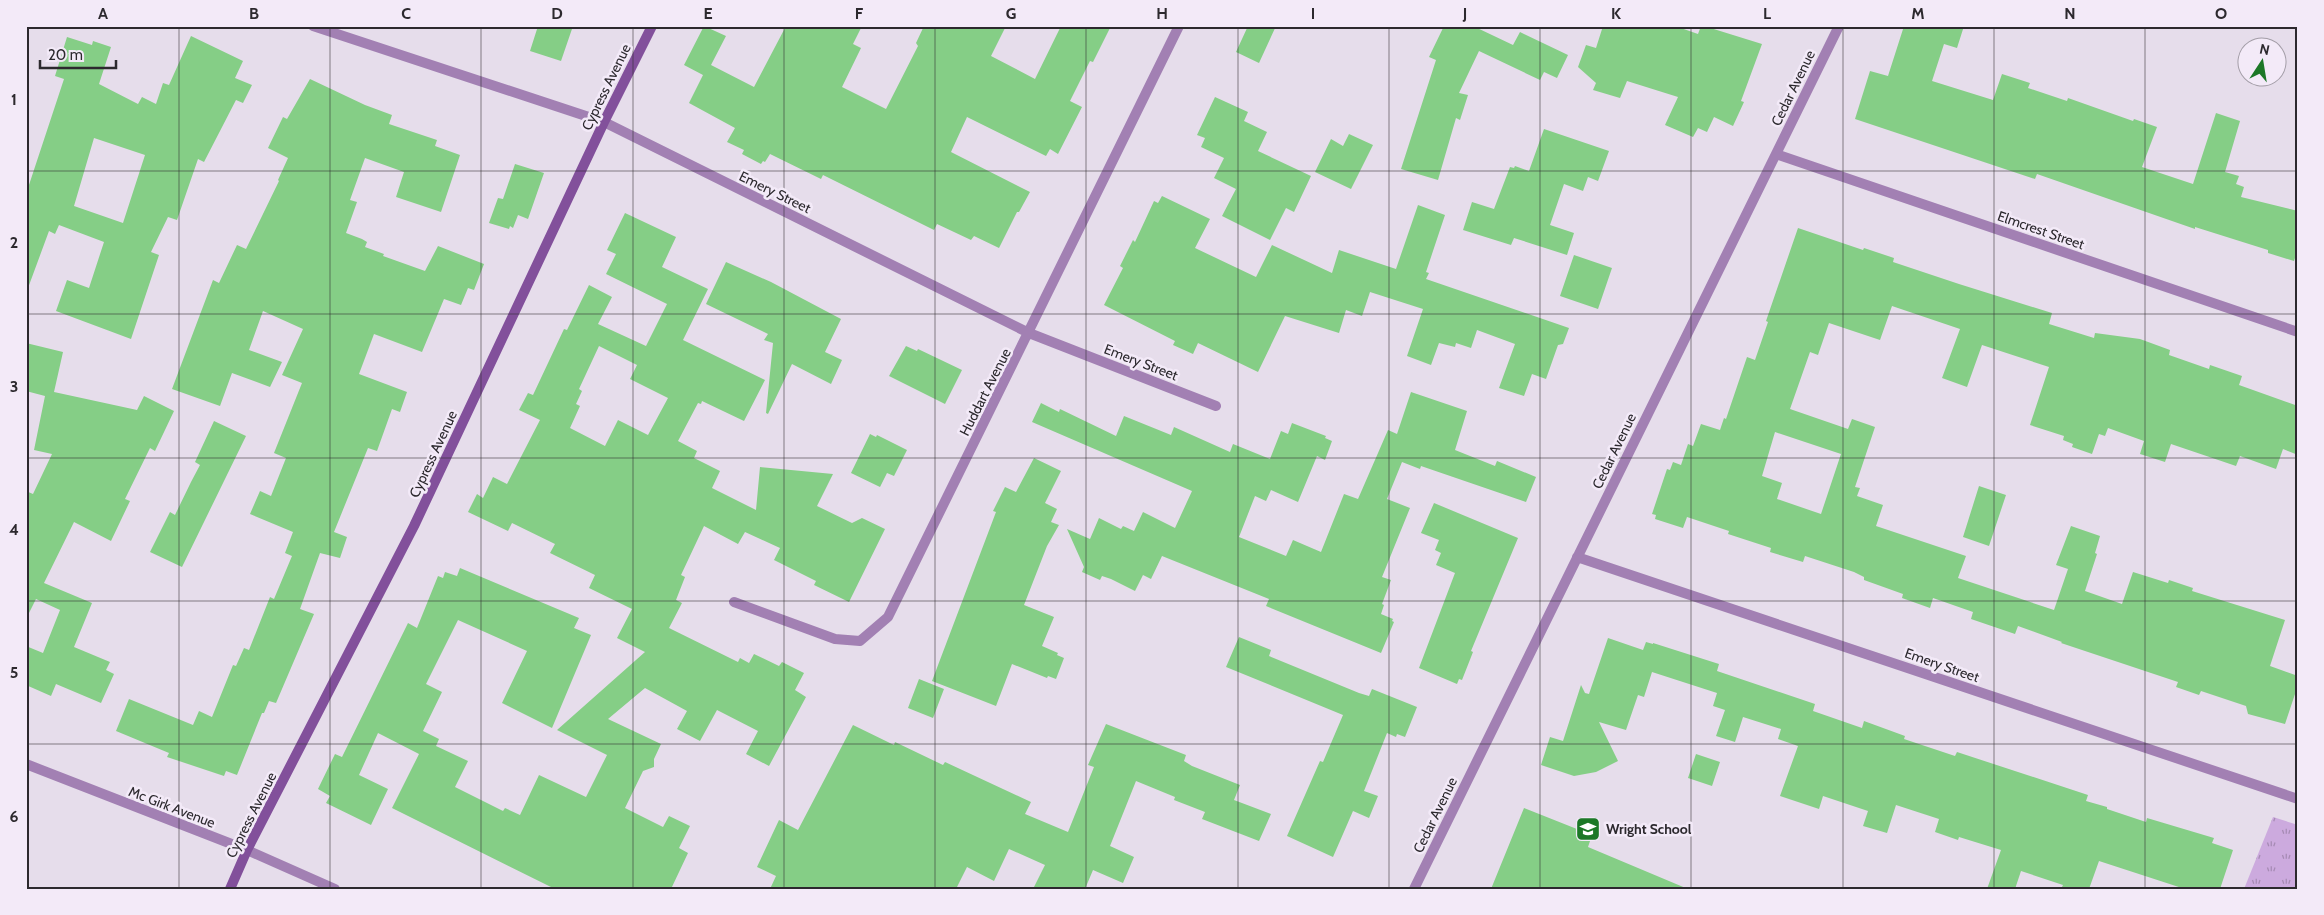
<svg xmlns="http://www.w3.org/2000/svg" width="2324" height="915" font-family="Cabin,sans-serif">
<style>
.park{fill:url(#park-tufts)}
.building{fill:#85ce86;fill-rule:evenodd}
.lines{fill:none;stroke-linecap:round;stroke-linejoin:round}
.street{stroke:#a280b3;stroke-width:10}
.secondary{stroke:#82509b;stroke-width:10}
.grid{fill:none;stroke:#2c292e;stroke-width:1;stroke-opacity:0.55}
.labels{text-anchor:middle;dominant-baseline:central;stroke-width:5;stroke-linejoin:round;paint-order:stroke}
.street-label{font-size:14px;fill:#2c292e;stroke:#f3eaf8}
.poi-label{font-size:14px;font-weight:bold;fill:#2c292e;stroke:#f3eaf8;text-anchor:start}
.neatline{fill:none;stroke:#2c292e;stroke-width:2}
.grid-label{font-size:16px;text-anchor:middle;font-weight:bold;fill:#2c292e}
</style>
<defs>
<pattern id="park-tufts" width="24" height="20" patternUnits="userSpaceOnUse" patternTransform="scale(1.25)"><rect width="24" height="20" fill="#ccaade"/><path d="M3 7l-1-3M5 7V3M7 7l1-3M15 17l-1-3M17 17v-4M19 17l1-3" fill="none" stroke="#a68ab4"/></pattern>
</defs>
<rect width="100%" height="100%" fill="#e6ddeb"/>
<!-- park -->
<path class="park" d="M2273 817 2298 825V889H2244Z"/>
<!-- building -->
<path class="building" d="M538 26H573L561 61 530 51Z
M704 26 726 36 711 65 754 87 786 26H862L853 44 861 48 842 87 886 109 918 46 916 43 924 26H1006L991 56 1035 79 1061 26H1111L1093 62 1090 61 1070 101 1082 107 1058 154 1050 149 1046 156 967 117 951 152 1030 192 1019 212H1017L999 248 974 236 971 240 937 224 934 230 823 175 821 179 770 154 765 162 763 161 761 164 742 154 744 150 727 142 735 128 689 103 703 75 684 65Z
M1248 26H1276L1259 63 1236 52Z
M1444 26H1473L1513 45 1520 32 1568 55 1557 78 1544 72 1540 80 1479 51 1459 93 1468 95 1460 120 1456 118 1438 180 1401 169 1436 60 1429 57Z
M1603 26H1675L1698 34 1701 26H1704L1762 44 1741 101 1744 102 1733 126 1714 117 1707 132 1698 128 1693 137 1665 125 1678 97 1627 81 1620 98 1593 90 1596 83 1578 67 1586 45 1596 48Z
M1904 26H1964L1957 48 1944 44 1932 81 1993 100 2002 74 2030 83 2028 88 2067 101 2068 98 2133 121 2134 119 2157 127 2142 167 2193 184 2216 113 2240 121 2225 172 2239 176 2236 184 2244 187 2241 197 2298 211V249L2294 261 2268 253V250L2195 227V229L2037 174 2035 179 1855 119 1870 71 1888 76Z
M191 36 243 61 235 78 252 85 243 103 236 100 204 162 198 159 177 220 168 217 151 252 159 255 131 339 56 311 67 280 89 288 104 242 59 225 55 234 49 231 28 288 26 287V194L64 79 55 76 67 37 92 45 93 41 111 47 99 84 138 104 142 97 156 104 163 83 169 85ZM94 138 145 155 123 223 74 206Z
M310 79 365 105 392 115 389 124 437 140 435 146 460 155 441 212 396 197 404 172 365 158 350 200 357 202 346 233 362 239 367 242 365 247 384 254 383 256 425 271 438 246 484 264 474 290 468 288 461 305 444 299 422 352 374 334 359 374 407 392 400 412 392 409 377 451 368 448 334 532 347 537 340 558 320 553 300 609 314 614 276 703 269 701 264 713H262L237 775 226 771 224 776 167 757 169 753 116 731 129 699 193 725 199 711 212 717 233 665 236 666 244 648 249 650 270 597 274 599 292 556 285 553 293 532 250 514 260 491 271 496 286 458 274 453 302 383 282 375 303 329 263 311 249 350 282 362 270 387 232 373 220 406 172 389 213 280 219 283 237 245 246 249 279 181 278 180 288 158 268 148 283 117 287 119Z
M1215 97 1248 112 1244 121 1267 132 1258 151 1311 176 1294 212 1286 208 1270 240 1222 216 1236 189 1214 178 1224 158 1201 147 1205 138 1197 135Z
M1544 129 1609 151 1598 181 1588 177 1583 191 1564 184 1550 225 1574 233 1567 255 1514 238 1511 245 1463 230 1472 202 1494 209 1510 167 1514 168 1515 166 1529 171Z
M1349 134 1373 145 1351 189 1315 172 1331 139 1343 146Z
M515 164 544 173 528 219 518 215 513 228 510 226 509 229 489 223 498 198 503 199Z
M1162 196 1210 219 1195 248 1256 277 1272 245 1332 273 1339 250 1396 269 1418 205 1445 215 1426 272 1429 273 1426 279 1569 328 1563 344 1558 345 1546 379 1532 374 1524 396 1499 388 1515 344 1477 330 1471 348 1456 343 1455 347 1439 343 1431 365 1407 356 1423 309 1370 292 1362 316 1346 310 1339 333 1285 316 1258 372 1198 343 1193 354 1173 345 1175 341 1104 305 1123 268 1120 266 1133 240 1135 242 1154 201 1158 203Z
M625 213 676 237 662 267 708 289 683 340 765 380 744 421 702 401 701 404 698 403 678 441 697 451 694 458 720 471 712 488 756 510 760 467 833 474 817 506 852 523 862 518 885 529 849 602 814 585 816 581 774 560 780 548 745 532 738 544 704 526 681 575 685 577 676 600 682 603 669 628 738 662 740 658 749 663 754 654 779 666 782 662 804 673 795 690 806 697 769 766 746 754 758 731 717 710 700 741 677 729 687 711 645 688 608 719 661 744 654 759V767L643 771 625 808 663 827 669 816 690 826 679 848 688 853 671 889H555L392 808 419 754 378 733 359 775 388 789 371 825 326 803 330 796 318 789 335 754 342 757 408 623 417 628 438 576 443 578 445 572 457 576 460 568 579 618 574 628 591 635 552 728 502 703 527 651 458 620 426 684 442 692 423 731 439 739 436 746 468 761 455 787 503 811 505 808 520 815 539 775 586 797 607 755 557 730 645 652 617 638 632 609 589 588 595 575 550 553 555 544 512 523 508 531 468 512 477 494 483 498 493 477 507 484 540 420 519 410 528 393 533 395 564 329 567 330 589 285 612 297 598 324 646 346 667 304 606 274 616 254 607 250ZM599 346 637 365 630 379 668 398 648 435 618 420 605 446 570 428 580 406 576 404 582 391 579 389Z
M1798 228 1863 250 1864 248 1894 258 1893 262 1959 284 2052 313 2049 324 2094 338 2095 333 2140 339 2170 350 2169 355 2209 369 2210 365 2242 376 2239 385 2298 406V455L2283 449 2276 469 2240 456 2236 466 2171 444 2165 462 2140 454 2144 441 2108 428 2105 436 2099 434 2092 454 2072 447 2073 444 2063 440 2064 436 2030 425 2049 367 1982 345 1967 387 1942 378 1960 329 1892 306 1880 340 1829 323 1818 355 1810 352 1790 409 1848 429 1852 419 1875 427 1855 487 1860 488 1857 496 1883 505 1876 526 1966 556 1958 578 2054 610 2068 569 2056 565 2071 526 2100 536 2095 553 2097 554 2085 591 2122 604 2133 572 2168 583 2169 580 2193 588 2192 591 2285 620 2270 666 2298 676V685L2285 724 2248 714 2246 706 2201 691 2199 695 2176 687 2178 682 2061 643 2062 642 2018 626 2015 634 1971 619 1973 612 1933 598 1930 608 1902 598 1903 594 1864 580V577L1854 572 1805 556 1803 562 1770 552 1771 548 1728 534 1729 531 1687 517 1683 528 1655 519 1656 515 1652 514 1667 469 1670 470 1673 462 1681 465 1688 444 1693 446 1701 424 1720 430 1724 418 1726 419 1747 357 1755 360 1768 322 1766 321ZM1775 432 1841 454 1821 514 1777 499 1782 483 1762 476Z
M1574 255 1612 268 1598 309 1560 296Z
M726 262 771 282 841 319 825 352 842 360 831 384 792 364 768 414 766 413 773 343 764 340 768 334 706 304Z
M26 343 63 352 54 392 137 410 144 396 174 411 155 451 150 448 125 499 130 501 111 541 74 522 44 583 92 603 74 647 110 662 106 670 114 674 101 703 56 684 51 696 26 685V646L43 653 60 610 36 599 26 619V491L33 494 52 454 34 450 45 396 26 391Z
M906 346 917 351 918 349 962 370 945 404 889 376Z
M1411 392 1467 411 1455 450 1495 466 1497 461 1536 477 1526 502 1421 466 1420 469 1402 462 1387 499 1410 508 1382 577 1391 580 1382 604 1384 605 1381 614 1393 619 1392 621 1394 622 1381 653 1266 606 1269 599 1162 556 1151 579 1143 575 1135 591 1111 579 1102 576 1100 580 1082 572 1084 567 1067 529 1090 539 1099 518 1121 529 1123 526 1134 531 1143 512 1175 528 1192 491 1032 422 1041 403 1059 412 1060 409 1116 436 1124 416 1171 435 1174 427 1230 452 1233 444 1270 459 1281 431 1288 434 1292 423 1326 436 1325 438 1332 441 1325 460 1317 456 1298 502 1271 490 1266 501 1255 496 1239 537 1286 556 1293 540 1321 552 1344 494 1358 499 1388 430 1397 434Z
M214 421 246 436 182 567 150 552 170 512 175 515 191 482 200 465 195 462Z
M870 434 876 437 877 435 907 450 894 476 887 473 880 487 851 473Z
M1034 458 1061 471 1045 503 1057 509 1051 522 1059 525 1047 546 1024 605 1054 617 1042 646 1058 653 1057 655 1064 658 1056 679 1048 676 1047 678 1012 664 996 706 932 681 996 512 993 511 1005 487 1016 492Z
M1979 486 2006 495 1989 546 1963 537Z
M1434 503 1518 538 1471 651 1473 652 1462 680 1459 679 1457 684 1419 668 1455 573 1436 565 1441 553 1435 550 1439 540 1421 533Z
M1239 637 1271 650 1269 656 1359 693 1369 696 1372 689 1417 707 1405 737 1397 734 1396 737 1387 733 1364 791 1378 796 1369 818 1353 811 1333 857 1287 836 1320 761 1323 762 1343 715 1226 667Z
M1608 638 1643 650 1646 642 1653 644V643L1719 664 1717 671 1815 704 1813 711 1862 728 1864 721 1905 736 1904 739 1955 756 1957 752 2088 795 2086 801 2107 807V809L2146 822 2147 818 2214 838 2212 843 2233 850 2220 889H2185L2099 861 2089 889H2061L2063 885 2021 871 2015 889H1987L2001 850 1959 837 1958 840 1935 832 1939 819 1896 805 1887 833 1863 826 1868 811 1823 796 1819 809 1780 796 1798 746 1778 739 1781 729 1743 717 1735 742 1716 736 1725 710 1713 706 1717 693 1652 672 1644 697 1638 695 1626 730 1599 722 1618 761 1596 772 1574 776 1541 765 1550 737 1563 741 1581 685 1585 693 1589 694Z
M919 679 944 689 933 718 908 708Z
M1106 724 1186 755 1184 761 1192 766 1240 785 1234 800 1271 814 1259 841 1202 819 1205 812 1174 800 1175 797 1136 781 1110 846 1134 857 1123 883 1093 870 1085 889H1033L1045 865 1009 849 994 881 967 867 956 889H770L776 876 757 867 779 820 798 830 853 725 894 745 895 742 943 765 945 762 1031 802 1025 814 1068 832 1094 767 1088 765Z
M1696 754 1720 762 1712 786 1688 778Z
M1524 808 1592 835 1588 847 1688 889H1491Z"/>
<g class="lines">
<!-- street -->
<path class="street" d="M313 26 604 122 1029 333 1216 406
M1776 154 2298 332
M1577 557 2298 799
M734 602 835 639 860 641 888 617 1179 26
M26 764 247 850 335 889
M1414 889 1839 26"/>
<!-- secondary -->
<path class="secondary" d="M230 889 247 850 414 526 604 122 652 26"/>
</g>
<!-- grid -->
<path class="grid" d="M179 26V889M330 26V889M481 26V889M633 26V889M784 26V889M935 26V889M1086 26V889M1238 26V889M1389 26V889M1540 26V889M1691 26V889M1843 26V889M1994 26V889M2145 26V889M26 171H2298M26 314H2298M26 458H2298M26 601H2298M26 744H2298"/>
<!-- icons -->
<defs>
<symbol id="school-square" viewBox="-11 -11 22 22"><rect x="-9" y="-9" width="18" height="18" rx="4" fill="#1c7827" stroke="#f3eaf8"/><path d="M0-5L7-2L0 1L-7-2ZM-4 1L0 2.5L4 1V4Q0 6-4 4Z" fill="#fff"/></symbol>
</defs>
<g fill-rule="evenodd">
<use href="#school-square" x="1574" y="815" width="28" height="28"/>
</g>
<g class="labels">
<!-- street labels -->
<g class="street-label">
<text transform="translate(606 87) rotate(-64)">Cypress Avenue</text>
<text transform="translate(1793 88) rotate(-64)">Cedar Avenue</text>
<text transform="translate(775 192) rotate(26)">Emery Street</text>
<text transform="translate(2041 230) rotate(19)">Elmcrest Street</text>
<text transform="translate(1141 362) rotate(21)">Emery Street</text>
<text transform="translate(985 392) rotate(-63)">Huddart Avenue</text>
<text transform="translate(1614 451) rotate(-64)">Cedar Avenue</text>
<text transform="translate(433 454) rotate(-65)">Cypress Avenue</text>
<text transform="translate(1942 665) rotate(19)">Emery Street</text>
<text transform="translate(172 807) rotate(21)">Mc Girk Avenue</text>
<text transform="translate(251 815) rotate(-63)">Cypress Avenue</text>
<text transform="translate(1435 815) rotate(-64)">Cedar Avenue</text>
</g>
<!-- poi labels -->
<g class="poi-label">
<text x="1606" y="829">Wright School</text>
</g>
</g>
<!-- border -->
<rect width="2324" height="915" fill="none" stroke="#f3eaf8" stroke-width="55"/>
<!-- north arrow -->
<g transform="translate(2262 62) rotate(12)"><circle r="24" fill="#f3eaf8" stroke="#a39da7"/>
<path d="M0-4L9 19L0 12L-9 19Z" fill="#1c7827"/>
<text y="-8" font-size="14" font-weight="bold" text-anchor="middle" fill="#2c292e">N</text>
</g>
<!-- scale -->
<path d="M40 60v8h76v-8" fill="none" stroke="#2c292e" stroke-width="2.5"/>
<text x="48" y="60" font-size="15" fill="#2c292e" stroke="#f3eaf8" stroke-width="4" paint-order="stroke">20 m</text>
<rect x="28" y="28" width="2268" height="860" class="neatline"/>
<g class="grid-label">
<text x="103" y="19">A</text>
<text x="254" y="19">B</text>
<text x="406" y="19">C</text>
<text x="557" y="19">D</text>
<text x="708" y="19">E</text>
<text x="859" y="19">F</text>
<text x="1011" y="19">G</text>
<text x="1162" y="19">H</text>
<text x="1313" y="19">I</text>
<text x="1465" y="19">J</text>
<text x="1616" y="19">K</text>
<text x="1767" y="19">L</text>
<text x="1918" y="19">M</text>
<text x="2070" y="19">N</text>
<text x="2221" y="19">O</text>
<text x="14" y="105">1</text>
<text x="14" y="248">2</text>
<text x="14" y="392">3</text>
<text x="14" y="535">4</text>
<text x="14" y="678">5</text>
<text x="14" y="822">6</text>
</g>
</svg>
